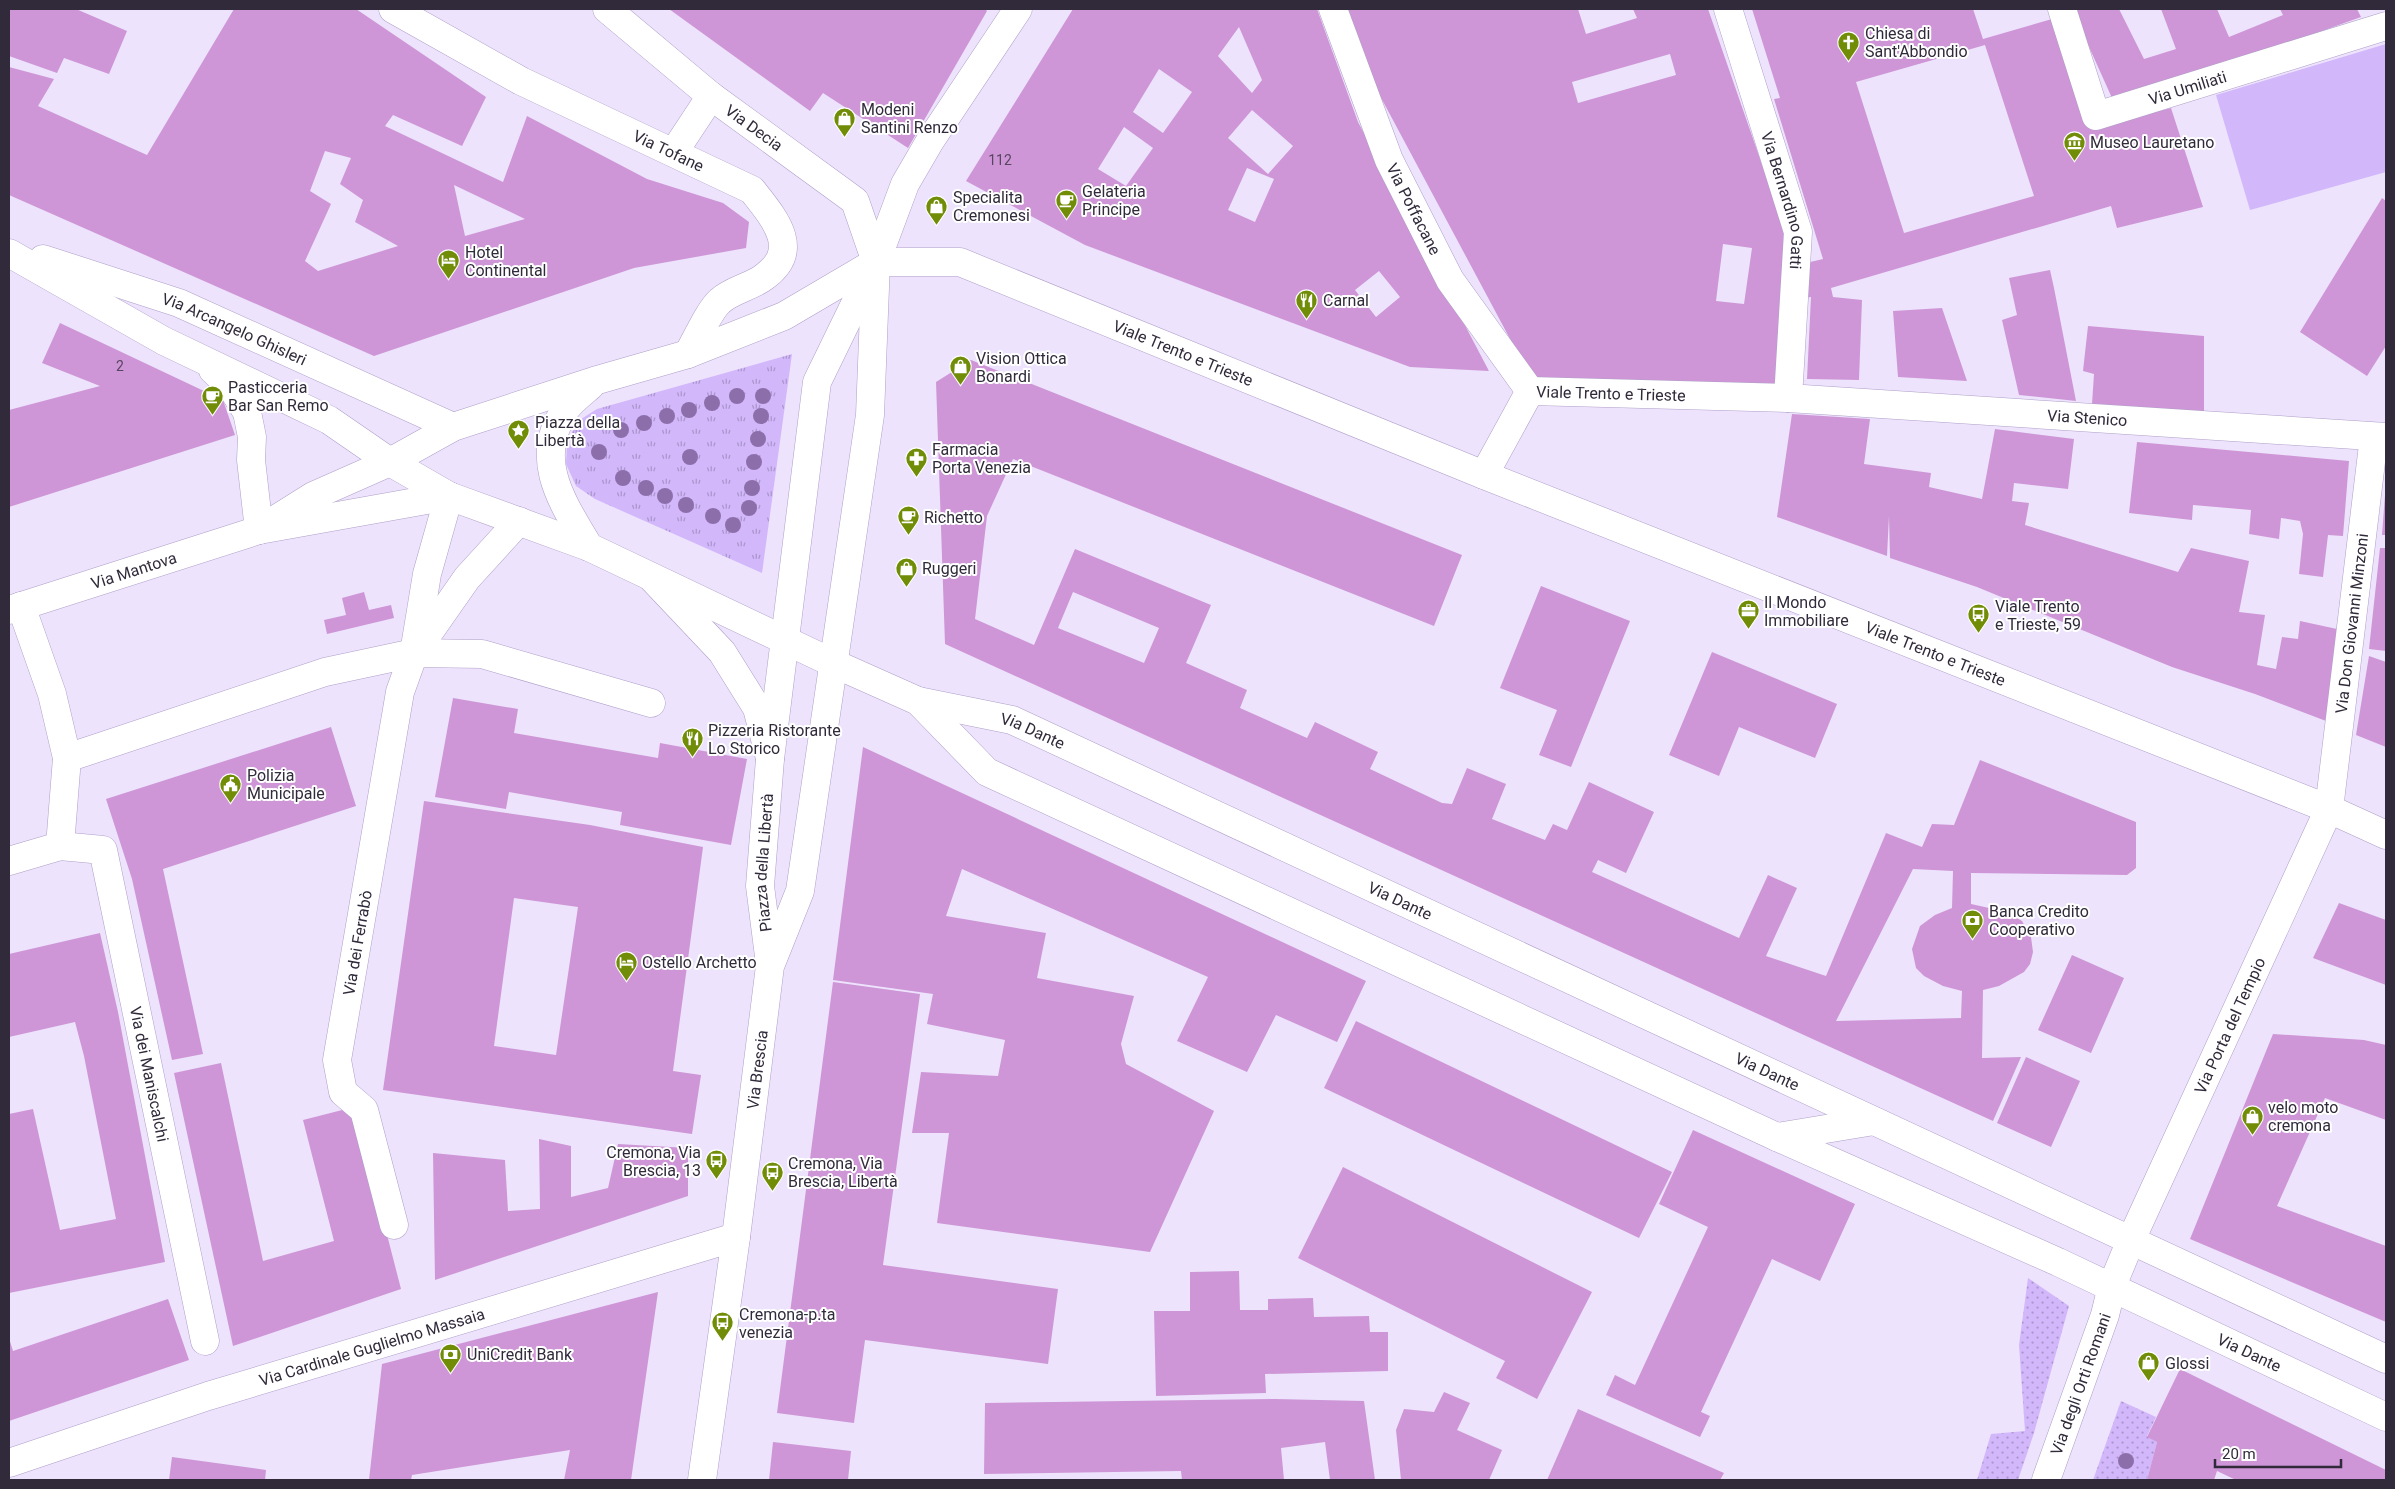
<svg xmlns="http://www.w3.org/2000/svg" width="2395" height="1489" font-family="Roboto,sans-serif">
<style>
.grass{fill:url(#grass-tufts)}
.park{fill:url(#park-dots)}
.pitch{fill:#d2b7fb}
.building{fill:#ce96d6;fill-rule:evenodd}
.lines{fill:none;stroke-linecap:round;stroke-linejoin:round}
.minor-casing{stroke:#af9fc8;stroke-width:29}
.major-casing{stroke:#af9fc8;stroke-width:29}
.minor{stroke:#fff;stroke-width:28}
.major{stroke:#fff;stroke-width:28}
.tree{fill:#8c6eaa}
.labels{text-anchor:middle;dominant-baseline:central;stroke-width:4;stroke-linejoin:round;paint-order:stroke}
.number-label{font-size:14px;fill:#584561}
.poi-label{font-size:16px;fill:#302a3a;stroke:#fff;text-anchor:start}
.street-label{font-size:16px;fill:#302a3a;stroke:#fff}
</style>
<defs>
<pattern id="grass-tufts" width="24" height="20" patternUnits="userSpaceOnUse" patternTransform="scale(1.25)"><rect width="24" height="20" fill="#d2b7fb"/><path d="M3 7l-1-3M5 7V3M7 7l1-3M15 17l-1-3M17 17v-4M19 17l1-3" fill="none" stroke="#ab95cc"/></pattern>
<pattern id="park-dots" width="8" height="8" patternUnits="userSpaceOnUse" patternTransform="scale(1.25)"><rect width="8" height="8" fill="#d2b7fb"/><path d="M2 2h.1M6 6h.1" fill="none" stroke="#ab95cc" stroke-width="1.8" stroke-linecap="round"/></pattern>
</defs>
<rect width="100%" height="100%" fill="#ede3fd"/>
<!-- grass -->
<path class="grass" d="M792 354 762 573 595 499 576 486 566 464 567 442 578 421 597 409Z"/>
<!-- park -->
<path class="park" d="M2028 1278 2069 1306 2034 1433 2018 1480H1977L1991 1434 2025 1431 2019 1345Z
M2121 1401 2156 1417 2147 1436 2157 1442 2147 1480H2093Z"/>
<!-- pitch -->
<path class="pitch" d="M2386 44V172L2250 210 2216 95Z"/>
<!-- building -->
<path class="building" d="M9 9H76L127 31 109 74 64 58 57 73 9 56Z
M234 9H356L486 97 462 146 393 115 385 126 503 182 527 116 647 179 723 203 749 222 746 248 634 268 374 356 9 195V67L54 79 38 106 147 155ZM325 151 351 158 340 184 363 200 355 222 398 246 318 271 305 261 331 204 310 191ZM454 185 525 219 465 236Z
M669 9H985L987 11 908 148 823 93 810 111Z
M1073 9H1317L1358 122 1489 371 1410 367 1085 245 966 181ZM1239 27 1262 80 1252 93 1218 56ZM1159 69 1192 92 1163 133 1133 112ZM1252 110 1293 146 1268 174 1228 138ZM1124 127 1153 148 1126 186 1098 169ZM1247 168 1274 179 1255 222 1228 210ZM1379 271 1400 297 1376 317 1355 290Z
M1344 9H1578L1586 34 1637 18 1633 9H1708L1784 228 1779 389 1531 378 1371 79ZM1670 54 1676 75 1578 103 1572 82ZM1723 244 1752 248 1744 304 1716 301Z
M1752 9H1973L1983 39 2059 17 2111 123 2171 108 2203 207 2117 228 2111 206 1831 288 1833 297 1862 300 1859 380 1807 379 1811 297 1804 298 1806 263 1823 259 1774 99 1780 98ZM1985 45 2034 196 1904 233 1856 82Z
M2072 9H2119L2144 59 2176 49 2161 9H2217L2229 37 2283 15 2280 9H2357L2361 17 2297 40 2112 98Z
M2382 198 2386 201V346L2367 376 2300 332Z
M2050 270 2054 288 2076 401 2019 395 2002 320 2017 315 2009 278Z
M1942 308 1967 381 1898 377 1893 311Z
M60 323 223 400 235 435 9 507V410L100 386 42 363Z
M2088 326 2204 336V413L2092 404 2094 374 2083 371Z
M971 360 1462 555 1434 626 1013 459 987 516 975 619 1034 645 1075 549 1211 605 1186 663 1247 690 1240 708 1307 738 1315 722 1378 752 1370 769 1442 803 1452 804 1467 768 1506 784 1492 819 1545 840 1553 824 1567 830 1589 782 1654 812 1626 873 1598 860 1592 872 1739 938 1768 875 1797 888 1766 956 1826 976 1886 833 1922 847 1932 824 1954 825 1980 760 2136 822V868L2127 875 1971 873V904L2007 912 2022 921 2031 937 2033 952 2030 964 2024 972 1999 986 1983 990 1982 1058 2021 1057 1993 1121 945 644 936 382ZM1073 592 1159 628 1144 663 1058 628ZM1913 869 1953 871 1952 908 1935 915 1920 926 1912 949 1916 968 1924 976 1943 986 1962 991 1961 1018 1836 1021Z
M1792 414 1870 419 1864 464 1931 473 1929 487 1982 499 1995 429 2074 439 2068 489 2014 483 2012 501 2029 503 2025 525 2178 572 2191 548 2249 561 2239 612 2265 615 2257 665 2276 669 2282 637 2298 639 2300 621 2337 629 2326 721 2255 694 2172 667 1977 587 1890 558 1889 516 1887 556 1777 517Z
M2137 442 2349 461 2343 536 2328 535 2323 577 2299 574 2303 534 2300 521 2281 518 2279 539 2249 534 2251 510 2193 505 2192 520 2129 513Z
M2385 495 2386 535H2382Z
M2380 548H2386V651L2369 649Z
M1541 586 1630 621 1571 767 1539 755 1557 710 1500 688Z
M364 592 369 610 391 605 394 618 327 634 324 620 346 615 342 598Z
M1712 652 1837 704 1815 758 1739 727 1719 776 1669 755Z
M2369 656 2386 662V747L2356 735Z
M453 698 518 709 514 733 658 758 660 743 747 759 731 845 620 825 622 812 509 792 506 809 435 797Z
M331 727 356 806 163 869 203 1054 172 1060 132 879 106 799Z
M863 747 1366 981 1337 1042 1276 1015 1247 1072 1177 1041 1208 977 962 869 946 916 1046 933 1037 978 1134 996 1121 1044 1126 1064 1214 1111 1150 1252 937 1223 949 1133H912L921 1072 998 1076 1005 1040 927 1024 933 994 833 980Z
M424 801 590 825 703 847 673 1071 701 1075 692 1134 383 1090ZM514 898 578 907 556 1055 494 1046Z
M2339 903 2386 920V985L2313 958Z
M100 933 118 1012 165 1262 9 1293V1114L33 1109 60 1230 116 1219 84 1056 75 1022 9 1037V954Z
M2072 955 2124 978 2091 1053 2038 1030Z
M833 982 920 994 883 1265 1058 1289 1048 1364 865 1340 854 1423 777 1413Z
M1356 1021 1672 1172 1639 1238 1324 1088Z
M2273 1034 2364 1040 2386 1045V1120L2325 1098 2277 1206 2386 1246V1322L2190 1239Z
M2026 1057 2080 1081 2051 1147 1997 1123Z
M221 1063 263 1261 334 1241 303 1120 354 1107 401 1289 233 1346 174 1073Z
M1693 1130 1855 1204 1820 1281 1772 1259 1701 1412 1710 1416 1700 1437 1606 1395 1615 1375 1635 1385 1708 1227 1659 1204Z
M539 1139 571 1146V1197L608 1188 618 1144 688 1148V1196L435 1280 433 1153 505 1160 508 1211 540 1209Z
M1343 1167 1592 1292 1537 1399 1496 1378 1505 1361 1298 1258Z
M1239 1271 1240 1310H1268V1299L1313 1298 1314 1317 1369 1316 1370 1332H1388V1371L1265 1374 1266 1393 1156 1396 1154 1311H1190V1272Z
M658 1292 631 1480H564L570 1450 412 1475 411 1480H369L382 1364Z
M168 1299 189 1360 9 1421V1338L13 1351Z
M2180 1369 2386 1470V1480H2236L2217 1471 2214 1480H2147L2157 1442 2147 1437Z
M1444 1392 1470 1403 1457 1430 1502 1450 1489 1480H1401L1396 1430 1404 1409 1434 1412Z
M1275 1399 1364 1401 1375 1480H1330L1325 1442 1281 1448 1284 1480H1182L1181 1471 984 1474 985 1403Z
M1578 1409 1724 1473 1720 1480H1547Z
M773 1442 851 1451 848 1480H769Z
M172 1457 266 1470 265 1480H169Z"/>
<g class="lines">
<defs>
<g id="minor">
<path id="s1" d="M393 9 521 81 752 190C773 217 803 249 764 277 751 287 732 290 720 301 710 309 695 342 688 354"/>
<path id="s2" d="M607 9 711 96 855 201 876 262"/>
<path id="s3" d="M1333 9 1389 160 1450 280 1530 391"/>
<path id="s4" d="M1728 9 1798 232 1788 398"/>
<path id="s5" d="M2062 9 2096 116 2386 26"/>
<path d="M674 152 711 96"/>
<path d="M876 262 905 184 930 141 1018 9"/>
<path id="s6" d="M1530 391 1788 398 2386 437"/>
<path d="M1484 475 1530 391"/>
<path d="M652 578 722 652 757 708 770 758"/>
<path d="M21 606 52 694 67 758"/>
<path d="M418 648 467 578 519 521"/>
<path id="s7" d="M918 701 1012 720 2386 1359"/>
<path id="s8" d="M60 846 103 850 205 1341"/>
<path d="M9 861 60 846 67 758 325 672 414 653 482 654 651 703"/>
<path d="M1777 1137 1874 1121"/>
<path id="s9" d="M394 1225 364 1110 343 1092 337 1060 400 692 414 653 427 574 449 496"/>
<path id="s10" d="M9 1463 208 1396 736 1237"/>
<path id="s11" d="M2046 1480 2105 1315 2112 1286 2131 1240 2329 809 2374 437"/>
</g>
<g id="major">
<path id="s12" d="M9 253 164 341 329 420 390 462 449 496 589 547 835 664 918 701 987 772 1777 1137 2058 1262 2386 1417"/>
<path id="s13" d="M43 259 179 303 453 427"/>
<path id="s14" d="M876 262H960L1484 475 2329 809 2386 835"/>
<path d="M213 370 232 388 247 412 252 437 251 460 259 530"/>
<path d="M259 530 313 496 390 462 453 427 594 381 688 354 784 316 876 262"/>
<path d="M589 547C563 503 532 460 565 410 571 401 582 393 590 386"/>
<path id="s15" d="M9 610 259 530 449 496"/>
<path id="s16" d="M770 964 760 886 770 759 817 382 871 271"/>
<path id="s17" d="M702 1480 736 1237 770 966 800 891 870 415 876 262"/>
</g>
</defs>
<!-- minor casing -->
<use href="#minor" class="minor-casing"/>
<!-- major casing -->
<use href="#major" class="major-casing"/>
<!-- minor -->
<use href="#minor" class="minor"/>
<!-- major -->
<use href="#major" class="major"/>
</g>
<!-- trees -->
<g class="tree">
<circle cx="737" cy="396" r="8"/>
<circle cx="763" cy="396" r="8"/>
<circle cx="712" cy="403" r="8"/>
<circle cx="689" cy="410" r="8"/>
<circle cx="667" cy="416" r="8"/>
<circle cx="761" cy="416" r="8"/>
<circle cx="644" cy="423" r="8"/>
<circle cx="621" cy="430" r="8"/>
<circle cx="758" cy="439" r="8"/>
<circle cx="599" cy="452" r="8"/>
<circle cx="690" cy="457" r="8"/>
<circle cx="754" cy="462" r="8"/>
<circle cx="623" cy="478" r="8"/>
<circle cx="646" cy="488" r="8"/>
<circle cx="752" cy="488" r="8"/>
<circle cx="665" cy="496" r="8"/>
<circle cx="686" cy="505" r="8"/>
<circle cx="749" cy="508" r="8"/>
<circle cx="713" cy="516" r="8"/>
<circle cx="733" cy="525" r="8"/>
<circle cx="2126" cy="1461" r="8"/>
</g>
<!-- icons -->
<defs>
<symbol id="church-pin" viewBox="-11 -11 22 30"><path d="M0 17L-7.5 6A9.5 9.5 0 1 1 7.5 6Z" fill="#718d08" stroke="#fff"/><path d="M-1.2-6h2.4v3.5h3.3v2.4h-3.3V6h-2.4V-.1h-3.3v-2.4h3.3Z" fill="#fff"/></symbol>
<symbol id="shop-pin" viewBox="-11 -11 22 30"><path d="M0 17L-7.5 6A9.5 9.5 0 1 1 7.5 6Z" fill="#718d08" stroke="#fff"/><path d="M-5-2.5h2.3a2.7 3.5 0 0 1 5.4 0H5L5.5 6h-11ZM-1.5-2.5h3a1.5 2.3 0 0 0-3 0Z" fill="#fff"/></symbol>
<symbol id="museum-pin" viewBox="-11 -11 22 30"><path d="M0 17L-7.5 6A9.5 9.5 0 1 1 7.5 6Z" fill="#718d08" stroke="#fff"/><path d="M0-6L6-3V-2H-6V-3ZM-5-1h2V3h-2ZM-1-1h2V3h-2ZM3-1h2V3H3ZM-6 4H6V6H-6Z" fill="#fff"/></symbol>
<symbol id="cafe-pin" viewBox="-11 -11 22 30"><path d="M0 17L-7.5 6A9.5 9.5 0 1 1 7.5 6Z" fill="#718d08" stroke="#fff"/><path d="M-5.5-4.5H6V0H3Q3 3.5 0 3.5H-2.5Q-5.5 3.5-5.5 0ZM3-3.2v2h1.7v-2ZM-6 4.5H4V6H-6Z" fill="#fff"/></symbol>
<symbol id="hotel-pin" viewBox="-11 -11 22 30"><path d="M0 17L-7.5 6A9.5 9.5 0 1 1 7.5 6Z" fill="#718d08" stroke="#fff"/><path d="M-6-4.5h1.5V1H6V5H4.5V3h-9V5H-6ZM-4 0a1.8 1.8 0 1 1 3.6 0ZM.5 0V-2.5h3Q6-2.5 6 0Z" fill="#fff"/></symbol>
<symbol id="restaurant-pin" viewBox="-11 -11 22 30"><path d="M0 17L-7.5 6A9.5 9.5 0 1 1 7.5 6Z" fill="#718d08" stroke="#fff"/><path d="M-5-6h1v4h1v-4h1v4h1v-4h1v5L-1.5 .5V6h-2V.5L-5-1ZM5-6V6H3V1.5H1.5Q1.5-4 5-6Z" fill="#fff"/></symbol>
<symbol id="sight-pin" viewBox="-11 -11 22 30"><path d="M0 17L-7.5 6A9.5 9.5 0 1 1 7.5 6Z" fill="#718d08" stroke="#fff"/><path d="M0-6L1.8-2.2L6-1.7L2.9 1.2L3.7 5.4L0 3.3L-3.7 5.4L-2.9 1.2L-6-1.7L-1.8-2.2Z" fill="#fff"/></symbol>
<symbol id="pharmacy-pin" viewBox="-11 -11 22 30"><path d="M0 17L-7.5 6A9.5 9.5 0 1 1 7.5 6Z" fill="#718d08" stroke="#fff"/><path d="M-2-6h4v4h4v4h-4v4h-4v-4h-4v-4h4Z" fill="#fff"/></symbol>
<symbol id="office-pin" viewBox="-11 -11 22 30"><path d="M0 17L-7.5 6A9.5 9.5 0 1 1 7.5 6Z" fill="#718d08" stroke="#fff"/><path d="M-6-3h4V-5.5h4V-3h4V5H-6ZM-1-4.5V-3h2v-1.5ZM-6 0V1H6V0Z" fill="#fff"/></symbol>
<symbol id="bus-pin" viewBox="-11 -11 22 30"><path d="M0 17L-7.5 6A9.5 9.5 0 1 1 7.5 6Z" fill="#718d08" stroke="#fff"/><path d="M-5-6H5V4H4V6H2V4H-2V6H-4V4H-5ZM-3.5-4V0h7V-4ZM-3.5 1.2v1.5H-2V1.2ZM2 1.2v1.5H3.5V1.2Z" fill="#fff"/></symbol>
<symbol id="civic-pin" viewBox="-11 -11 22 30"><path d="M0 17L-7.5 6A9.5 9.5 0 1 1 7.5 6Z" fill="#718d08" stroke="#fff"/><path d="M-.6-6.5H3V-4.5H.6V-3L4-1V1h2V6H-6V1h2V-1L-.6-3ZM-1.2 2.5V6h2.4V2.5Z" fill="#fff"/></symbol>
<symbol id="bank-pin" viewBox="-11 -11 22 30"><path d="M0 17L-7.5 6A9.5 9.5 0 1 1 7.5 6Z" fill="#718d08" stroke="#fff"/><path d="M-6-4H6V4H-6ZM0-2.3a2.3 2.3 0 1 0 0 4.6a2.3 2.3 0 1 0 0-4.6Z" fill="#fff"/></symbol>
</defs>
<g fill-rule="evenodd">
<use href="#church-pin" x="1836" y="30" width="25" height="34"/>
<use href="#shop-pin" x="832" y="106" width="25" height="34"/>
<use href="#museum-pin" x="2062" y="130" width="25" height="34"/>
<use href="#cafe-pin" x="1054" y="188" width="25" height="34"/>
<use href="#shop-pin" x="924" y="194" width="25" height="34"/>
<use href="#hotel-pin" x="436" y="248" width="25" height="34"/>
<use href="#restaurant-pin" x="1294" y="288" width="25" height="34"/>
<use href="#shop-pin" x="948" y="354" width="25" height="34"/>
<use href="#cafe-pin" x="200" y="384" width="25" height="34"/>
<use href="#sight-pin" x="506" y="418" width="25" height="34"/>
<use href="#pharmacy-pin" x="904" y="446" width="25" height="34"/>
<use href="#cafe-pin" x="896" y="504" width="25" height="34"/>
<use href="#shop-pin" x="894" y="556" width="25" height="34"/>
<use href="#office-pin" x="1736" y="598" width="25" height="34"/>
<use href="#bus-pin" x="1966" y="602" width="25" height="34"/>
<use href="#restaurant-pin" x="680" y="726" width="25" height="34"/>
<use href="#civic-pin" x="218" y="772" width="25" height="34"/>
<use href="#bank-pin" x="1960" y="908" width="25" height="34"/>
<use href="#hotel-pin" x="614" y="950" width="25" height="34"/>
<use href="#shop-pin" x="2240" y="1104" width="25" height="34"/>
<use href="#bus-pin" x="704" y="1148" width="25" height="34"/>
<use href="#bus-pin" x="760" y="1160" width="25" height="34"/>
<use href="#bus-pin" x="710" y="1310" width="25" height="34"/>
<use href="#bank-pin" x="438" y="1342" width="25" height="34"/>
<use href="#shop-pin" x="2136" y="1350" width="25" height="34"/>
</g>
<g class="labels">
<!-- number labels -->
<g class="number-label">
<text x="1000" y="160">112</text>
<text x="120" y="366">2</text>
</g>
<!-- poi labels -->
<g class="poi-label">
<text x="1865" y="33">Chiesa di<tspan x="1865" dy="18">Sant'Abbondio</tspan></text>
<text x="861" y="109">Modeni<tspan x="861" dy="18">Santini Renzo</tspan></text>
<text x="2090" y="142">Museo Lauretano</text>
<text x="1082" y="191">Gelateria<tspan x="1082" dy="18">Principe</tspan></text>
<text x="953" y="197">Specialita<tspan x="953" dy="18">Cremonesi</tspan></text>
<text x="465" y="252">Hotel<tspan x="465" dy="18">Continental</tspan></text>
<text x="1323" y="300">Carnal</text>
<text x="976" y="358">Vision Ottica<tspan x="976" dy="18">Bonardi</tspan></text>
<text x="228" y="387">Pasticceria<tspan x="228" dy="18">Bar San Remo</tspan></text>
<text x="535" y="422">Piazza della<tspan x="535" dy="18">Libertà</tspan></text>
<text x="932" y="449">Farmacia<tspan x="932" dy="18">Porta Venezia</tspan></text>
<text x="924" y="517">Richetto</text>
<text x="922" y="568">Ruggeri</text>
<text x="1764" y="602">Il Mondo<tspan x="1764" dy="18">Immobiliare</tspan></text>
<text x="1995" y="606">Viale Trento<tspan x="1995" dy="18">e Trieste, 59</tspan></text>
<text x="708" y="730">Pizzeria Ristorante<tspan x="708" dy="18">Lo Storico</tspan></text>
<text x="247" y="775">Polizia<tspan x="247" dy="18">Municipale</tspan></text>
<text x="1989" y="911">Banca Credito<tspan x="1989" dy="18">Cooperativo</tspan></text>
<text x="642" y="962">Ostello Archetto</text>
<text x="2268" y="1107">velo moto<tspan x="2268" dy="18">cremona</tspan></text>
<text x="701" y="1152" text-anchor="end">Cremona, Via<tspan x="701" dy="18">Brescia, 13</tspan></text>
<text x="788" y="1163">Cremona, Via<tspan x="788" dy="18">Brescia, Libertà</tspan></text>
<text x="739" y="1314">Cremona-p.ta<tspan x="739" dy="18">venezia</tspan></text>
<text x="467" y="1354">UniCredit Bank</text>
<text x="2165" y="1363">Glossi</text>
</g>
<!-- street labels -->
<g class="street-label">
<text stroke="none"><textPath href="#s5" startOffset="208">Via Umiliati</textPath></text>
<text stroke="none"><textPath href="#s2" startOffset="189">Via Decia</textPath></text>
<text stroke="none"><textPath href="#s1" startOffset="310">Via Tofane</textPath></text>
<text stroke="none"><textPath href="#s4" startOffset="200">Via Bernardino Gatti</textPath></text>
<text stroke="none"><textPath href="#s3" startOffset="216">Via Poffacane</textPath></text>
<text stroke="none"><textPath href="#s13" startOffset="204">Via Arcangelo Ghisleri</textPath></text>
<text stroke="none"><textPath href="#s14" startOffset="325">Viale Trento e Trieste</textPath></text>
<text stroke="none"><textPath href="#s6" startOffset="81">Viale Trento e Trieste</textPath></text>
<text stroke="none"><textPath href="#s6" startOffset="558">Via Stenico</textPath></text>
<text stroke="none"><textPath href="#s15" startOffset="131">Via Mantova</textPath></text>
<text stroke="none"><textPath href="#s11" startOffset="916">Via Don Giovanni Minzoni</textPath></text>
<text stroke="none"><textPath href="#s14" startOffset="1135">Viale Trento e Trieste</textPath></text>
<text stroke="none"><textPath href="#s7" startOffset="119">Via Dante</textPath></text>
<text stroke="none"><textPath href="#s16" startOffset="102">Piazza della Libertà</textPath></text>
<text stroke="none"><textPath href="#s7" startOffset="524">Via Dante</textPath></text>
<text stroke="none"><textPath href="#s9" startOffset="298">Via dei Ferrabò</textPath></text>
<text stroke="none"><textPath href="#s11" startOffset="491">Via Porta del Tempio</textPath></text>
<text stroke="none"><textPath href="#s17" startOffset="414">Via Brescia</textPath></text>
<text stroke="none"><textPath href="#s7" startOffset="929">Via Dante</textPath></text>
<text stroke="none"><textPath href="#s8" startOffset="272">Via dei Maniscalchi</textPath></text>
<text stroke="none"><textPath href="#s10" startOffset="381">Via Cardinale Guglielmo Massaia</textPath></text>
<text stroke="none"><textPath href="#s12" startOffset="2504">Via Dante</textPath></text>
<text stroke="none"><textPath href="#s11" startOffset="102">Via degli Orti Romani</textPath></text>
</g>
</g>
<!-- border -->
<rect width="2395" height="1489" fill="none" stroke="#302a3a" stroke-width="20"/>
<!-- scale -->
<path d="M2215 1459v8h126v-8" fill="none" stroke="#302a3a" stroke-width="2.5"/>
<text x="2222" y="1459" font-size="15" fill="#302a3a" stroke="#ffffff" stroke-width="4" paint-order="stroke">20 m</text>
</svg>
